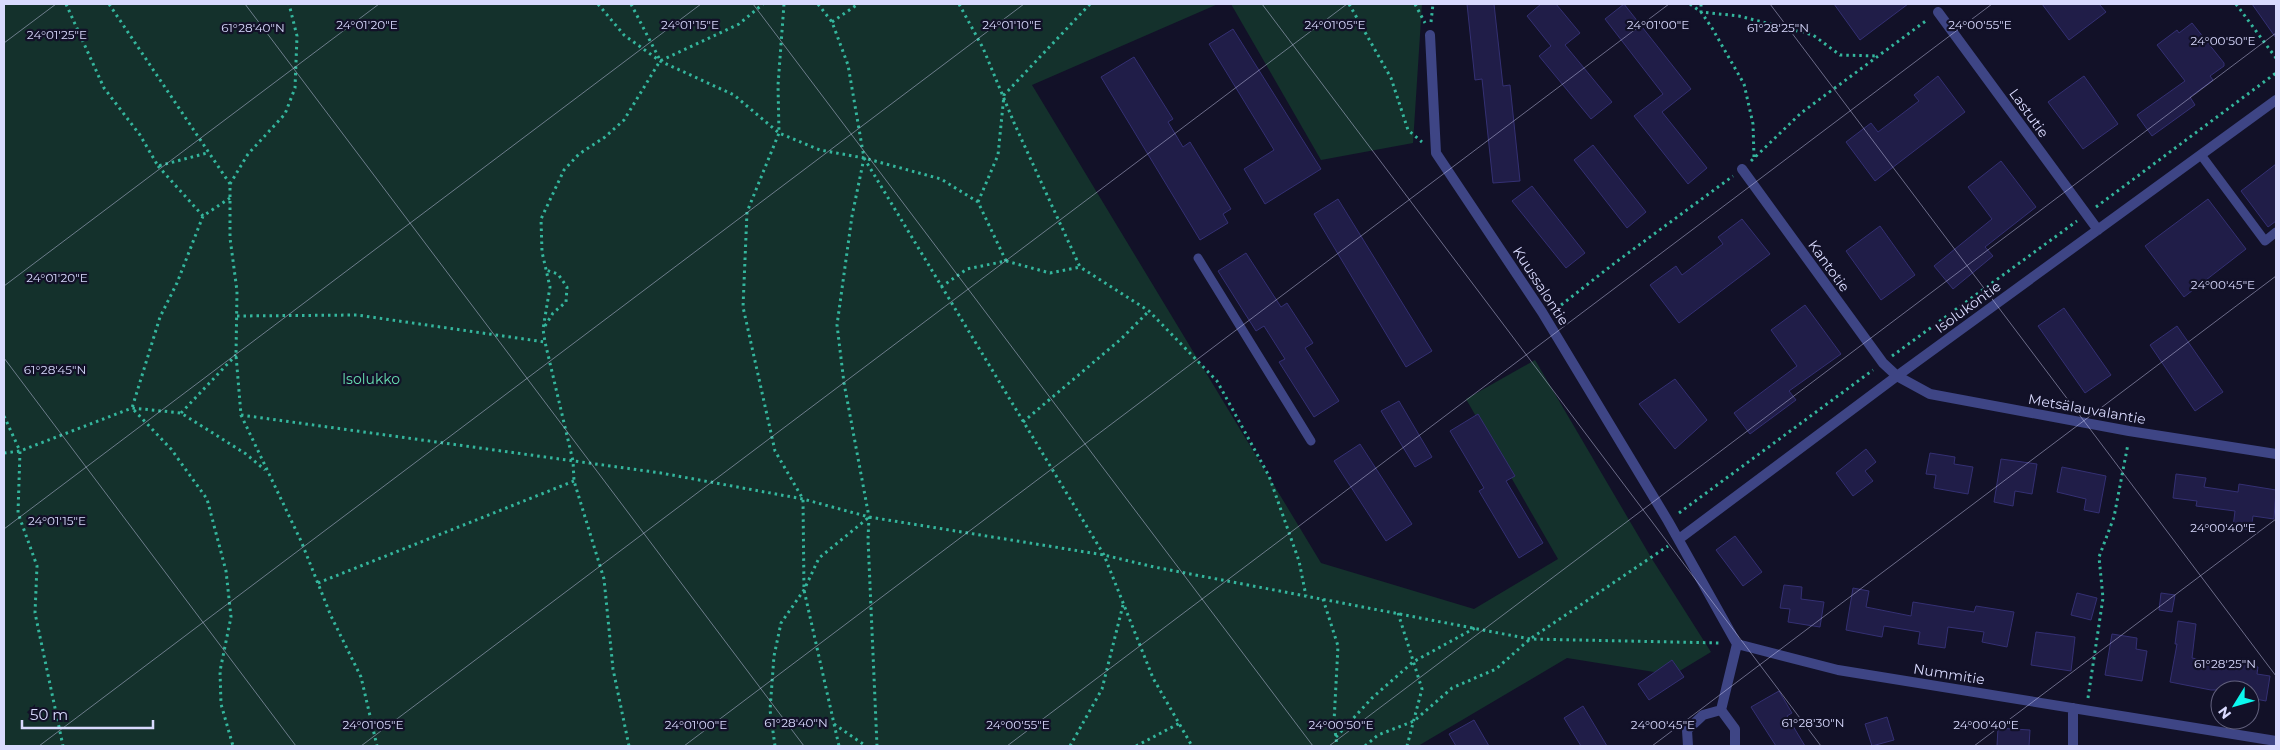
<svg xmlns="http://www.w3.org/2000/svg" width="2280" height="750" font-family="Montserrat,sans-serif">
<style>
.green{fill:#14312c}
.building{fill:#201d48;stroke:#343073}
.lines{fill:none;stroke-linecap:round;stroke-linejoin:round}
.path{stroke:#34b69d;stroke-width:3;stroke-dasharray:2.5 4;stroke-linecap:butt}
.lane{stroke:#3e4585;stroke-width:9}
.street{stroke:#3e4585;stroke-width:10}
.ticks{fill:none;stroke:#d9dafe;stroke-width:1;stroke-opacity:0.45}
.labels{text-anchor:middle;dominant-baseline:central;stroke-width:4.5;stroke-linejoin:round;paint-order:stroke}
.street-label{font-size:14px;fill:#d9dafe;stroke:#121128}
.park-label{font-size:14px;fill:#66dcaf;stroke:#121128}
.ticks-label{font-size:12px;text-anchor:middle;fill:#d9dafe;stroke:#121128;stroke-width:4.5;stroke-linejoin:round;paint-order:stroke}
</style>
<rect width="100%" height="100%" fill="#121128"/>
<!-- green -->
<path class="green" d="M4 4H1218L1032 85 1321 563 1474 609 1558 559 1466 399 1535 360 1652 559 1711 652 1673 675 1567 658 1418 746H4Z
M1231 4H1422L1413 143 1321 160Z"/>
<!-- building -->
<path class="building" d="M1467 4H1494L1503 86 1510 85 1520 181 1493 183 1482 79 1475 80Z
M1541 4H1556L1580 33 1565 45 1612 102 1591 119 1539 56 1551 46 1527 16Z
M1624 4 1691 89 1662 112 1707 168 1688 184 1634 116 1663 94 1605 19Z
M1834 4H1908L1860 40Z
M2042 4H2099L2106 12 2069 40Z
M2252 4H2276V38Z
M2192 23 2224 63V66L2210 76 2213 80 2190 97 2195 105 2152 136 2137 115 2185 81 2157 45 2177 30 2179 33Z
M1233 29 1321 169 1265 204 1244 169 1274 150 1209 44Z
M1134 57 1173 119 1168 122 1183 147 1190 142 1231 209 1223 214 1228 223 1200 240 1101 77Z
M1938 76 1965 112 1875 181 1846 142 1871 123 1878 132 1919 101 1914 95Z
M2084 76 2118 124 2083 149 2048 102Z
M1593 145 1646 212 1627 228 1574 160Z
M2001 161 2036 207 1985 247 1993 256 1953 289 1934 266 1992 219 1968 187Z
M2276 164V221L2268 227 2241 191Z
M1532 186 1585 253 1566 268 1512 201Z
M1338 199 1432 351 1406 367 1314 214Z
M2208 199 2246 249 2184 297 2145 246Z
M1742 219 1770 254 1679 323 1650 285 1676 266 1682 275 1723 244 1718 237Z
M1880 226 1915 275 1881 300 1846 251Z
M1246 253 1281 307 1287 303 1313 343 1305 348 1339 401 1314 417 1279 362 1285 359 1264 326 1256 331 1218 271Z
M1805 305 1841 354 1789 391 1796 400 1750 434 1734 413 1797 366 1771 330Z
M2064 308 2111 375 2085 393 2038 326Z
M2177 326 2223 392 2195 411 2150 345Z
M1675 379 1707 420 1675 449 1639 404Z
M1399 401 1432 457 1415 467 1381 411Z
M1478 414 1515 476 1506 481 1543 543 1519 558 1479 491 1484 488 1450 431Z
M1360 444 1412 524 1386 541 1334 461Z
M1866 449 1876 462 1865 471 1873 481 1853 496 1836 473Z
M1930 453 1955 457 1954 464 1973 467 1968 494 1934 488 1936 475 1926 474Z
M2001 459 2037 464 2032 494 2015 491 2013 506 1994 502Z
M2062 467 2106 476 2099 513 2084 510 2086 499 2057 492Z
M2176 474 2206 478 2204 487 2238 492 2239 484 2276 490 2274 519 2253 516 2251 530 2233 527 2235 511 2196 506 2197 501 2173 498Z
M1735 536 1762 572 1743 586 1716 550Z
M1784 585 1802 587 1801 599 1824 602 1820 627 1788 622 1790 609 1780 608Z
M1853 588 1869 591 1866 607 1911 616 1913 602 1974 612 1976 606 2014 612 2007 647 1982 642 1984 632 1948 627 1945 648 1918 644 1920 632 1884 626 1882 637 1846 630Z
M2077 593 2097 598 2091 620 2071 615Z
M2161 593 2175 595 2172 612 2159 610Z
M2178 621 2196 624 2192 658 2235 666 2236 663 2258 667 2257 674 2270 676 2266 701 2250 698V690H2211L2170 682 2177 644H2175Z
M2036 632 2075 637 2071 671 2031 665Z
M2112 634 2137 638 2136 649 2147 651 2142 681 2105 675Z
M1672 660 1684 677 1649 700 1638 684Z
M1779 691 1792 713 1787 716 1805 746H1776L1751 707Z
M1583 706 1607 746H1581L1564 718Z
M1887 717 1894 740 1872 746 1865 724Z
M1474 720 1489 746H1456L1449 734Z
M1998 728 2030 730 2029 746H1997Z"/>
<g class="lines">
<!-- path -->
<path class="path" d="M66 4 104 88 140 135 158 166 207 153
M109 4 230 184V238L237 291 236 355 241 415 301 541 331 616 361 677 377 746
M598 4 624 35 660 61 734 95 779 133 820 150 864 158 941 179 978 202 1006 261
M631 4 660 60
M784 4 778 85 779 133 747 212 743 307 775 451 803 499 804 590 839 746
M818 4 832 22 848 65 864 158 852 216 837 325 844 383 869 517 868 539 877 746
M959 4 983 48 1015 125 1080 267 1149 311 1217 381 1269 476 1299 561 1306 596
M1349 4 1391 78 1408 130 1422 142
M1415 4 1425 23
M1690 4 1701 12 1712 28 1744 84 1753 124 1754 157
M1701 4V12L1739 16 1813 35 1840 55 1877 56
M2236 4 2276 58
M832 22 858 4
M1431 22 1433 4
M864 158 1104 555 1153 678 1192 746
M1751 161 1801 113 1927 20
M158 166 203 216
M230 184 248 154 285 114 295 88 297 36 289 4
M230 198 203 216 177 283 160 317 132 408 171 449 207 499 226 571 231 617 220 671 221 704 233 746
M978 202 998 155 1004 95 1090 4
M2096 207 2276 73
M941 287 967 269 1006 261 1050 273 1080 267
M1556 309 1616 262 1733 176
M237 316 357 315 545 342
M545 326 553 313 566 302 567 287 558 274 546 270
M1892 356 2077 221
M181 413 236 355
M241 415 661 473 803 499 869 517 1104 555 1154 567 1530 639 1721 643
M4 416 20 451 18 513 37 566 35 613 63 746
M1023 422 1121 339 1149 311
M4 453 20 451 132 408 181 413 246 454 265 470
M1679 513 1873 370
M318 583 574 481
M1323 599 1338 646 1334 722 1337 746
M1398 613 1422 689 1407 746
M2088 698 2103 598 2099 557 2114 517 2128 444
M834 724 866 746
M1336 737 1372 698 1413 662 1475 628
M629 746 613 669 604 579 574 481 573 461 545 342 543 329 550 287 542 252 541 219 564 170 579 154 605 137 624 120 660 61 739 24 763 4
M775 746 770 710 774 656 781 623 804 590 819 558 868 518
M1070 746 1102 689 1123 605
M1136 746 1180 723
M1365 746 1378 735 1414 721 1452 688 1496 669 1530 639 1668 546"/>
<!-- lane -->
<path class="lane" d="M2201 155 2265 241 2276 232
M1198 258 1311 441"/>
<!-- street -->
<path class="street" d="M1938 12 2098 230
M1430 35 1436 153 1542 312 1668 521 1737 644 1838 670 2276 741
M1742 169 1883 363 1897 376 1930 394 2129 431 2276 454
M1679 539 1897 376 2276 100
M1688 746 1687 730 1703 715 1721 710
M1735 746V729L1721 710 1737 644
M2073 746V708"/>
</g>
<!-- ticks -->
<path class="ticks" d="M245 4 804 746M753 4 1313 746M1262 4 1821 746M1770 4 2276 676M4 43 56 4M4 286 379 4M4 358 296 746M4 529 701 4M39 746 1024 4M361 746 1347 4M684 746 1669 4M1007 746 1992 4M1329 746 2276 33M1652 746 2276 276M1974 746 2276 519"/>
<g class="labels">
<!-- street labels -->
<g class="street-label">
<text transform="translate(2029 113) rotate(54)">Lastutie</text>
<text transform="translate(1829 266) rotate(54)">Kantotie</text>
<text transform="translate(1541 286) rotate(57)">Kuussalontie</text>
<text transform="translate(1968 307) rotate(-36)">Isolukontie</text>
<text transform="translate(2087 409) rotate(10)">Metsälauvalantie</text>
<text transform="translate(1949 674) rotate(9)">Nummitie</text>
</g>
<!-- park labels -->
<g class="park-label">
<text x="371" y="379">Isolukko</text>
</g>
</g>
<g class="ticks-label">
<text x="1012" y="29">24°01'10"E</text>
<text x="1335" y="29">24°01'05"E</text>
<text x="367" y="29">24°01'20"E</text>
<text x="690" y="29">24°01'15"E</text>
<text x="1658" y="29">24°01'00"E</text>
<text x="1980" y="29">24°00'55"E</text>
<text x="253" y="32">61°28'40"N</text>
<text x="1778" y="32">61°28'25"N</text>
<text x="57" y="39">24°01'25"E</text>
<text x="2223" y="45">24°00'50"E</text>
<text x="57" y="282">24°01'20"E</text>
<text x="2223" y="289">24°00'45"E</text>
<text x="55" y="374">61°28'45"N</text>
<text x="57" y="525">24°01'15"E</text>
<text x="2223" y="532">24°00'40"E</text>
<text x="2225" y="668">61°28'25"N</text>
<text x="796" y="727">61°28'40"N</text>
<text x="1813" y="727">61°28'30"N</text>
<text x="373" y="729">24°01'05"E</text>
<text x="696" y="729">24°01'00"E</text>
<text x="1018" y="729">24°00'55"E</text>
<text x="1341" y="729">24°00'50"E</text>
<text x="1663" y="729">24°00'45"E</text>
<text x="1986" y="729">24°00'40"E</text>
</g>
<!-- border -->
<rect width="2280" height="750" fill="none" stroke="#d9dafe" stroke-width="10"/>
<!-- north arrow -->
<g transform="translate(2235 705) rotate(233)"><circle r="24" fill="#121128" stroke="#62617e"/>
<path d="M0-4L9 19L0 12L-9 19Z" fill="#0cf7ee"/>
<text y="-8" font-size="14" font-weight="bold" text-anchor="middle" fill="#d9dafe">N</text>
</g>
<!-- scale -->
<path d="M22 720v8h131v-8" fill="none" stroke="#d9dafe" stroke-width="2.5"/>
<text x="30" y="720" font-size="15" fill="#d9dafe" stroke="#121128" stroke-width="4" paint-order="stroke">50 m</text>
</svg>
